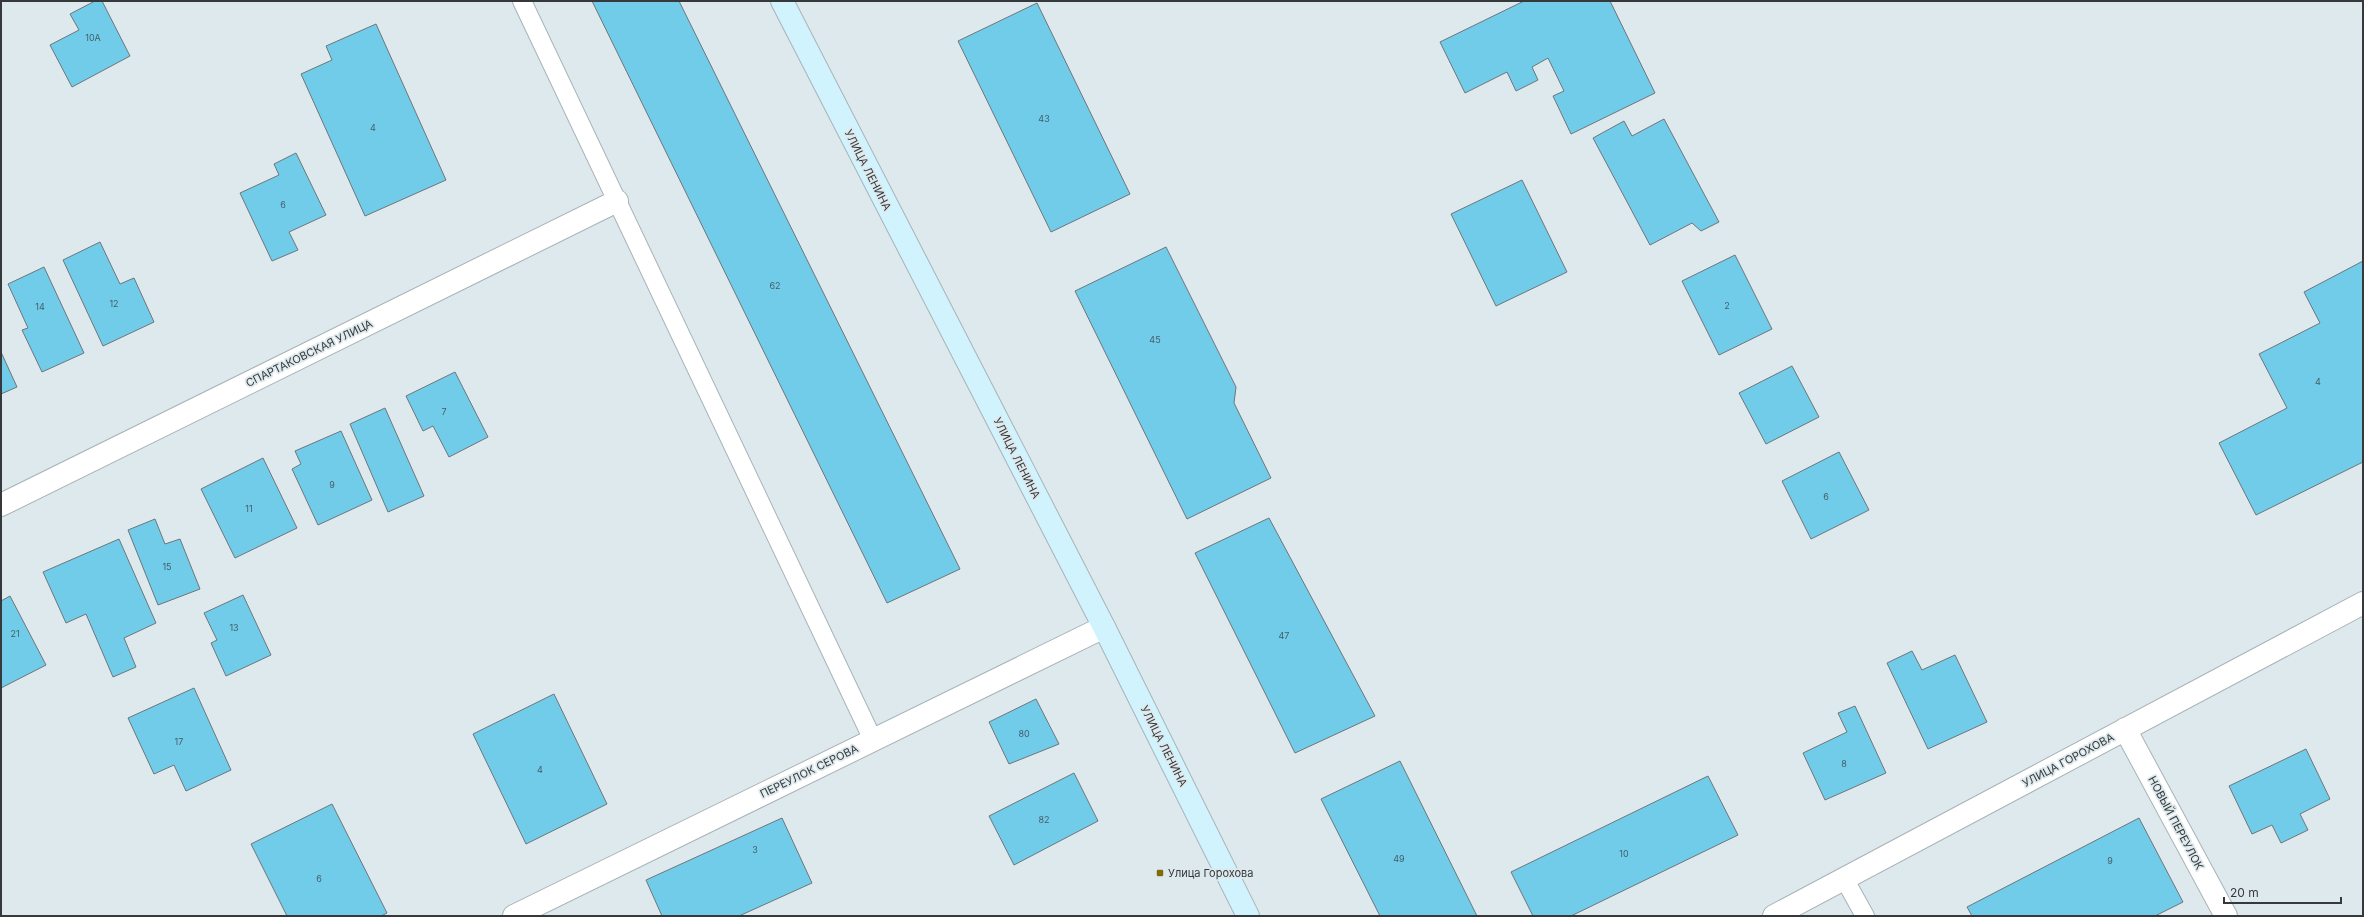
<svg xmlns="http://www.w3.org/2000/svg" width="2364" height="917" font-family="Inter,sans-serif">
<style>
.building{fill:#71ccea;stroke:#6d767a}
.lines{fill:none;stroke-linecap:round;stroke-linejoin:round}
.lane-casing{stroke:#a8b3b7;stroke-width:20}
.street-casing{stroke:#a8b3b7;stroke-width:24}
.secondary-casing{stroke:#a8b3b7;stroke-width:24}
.lane{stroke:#fff;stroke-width:18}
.street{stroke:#fff;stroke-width:22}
.secondary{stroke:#d0f3fe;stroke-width:22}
.poi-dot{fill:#816d08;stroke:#dee9ed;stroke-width:1.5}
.labels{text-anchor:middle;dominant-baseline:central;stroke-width:3.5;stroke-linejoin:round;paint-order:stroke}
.number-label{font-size:9px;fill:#445e67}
.street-label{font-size:11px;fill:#35393b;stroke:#dee9ed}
.poi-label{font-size:11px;fill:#35393b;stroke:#dee9ed;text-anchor:start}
</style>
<rect width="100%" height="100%" fill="#dee9ed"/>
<!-- building -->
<path class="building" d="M95 1H102L130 56 72 87 50 45 79 30 70 14Z
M592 1H679L960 569 887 603Z
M1524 1H1610L1655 93 1571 134 1553 96 1564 91 1548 58 1532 67 1538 80 1516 91 1507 72 1465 93 1440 42Z
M1037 3 1130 194 1051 232 958 41Z
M376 24 446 180 365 216 301 74 332 60 326 46Z
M1664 119 1719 222 1701 231 1692 223 1650 245 1593 138 1624 121 1632 136Z
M296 153 326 215 289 232 298 250 272 261 240 193 279 175 274 164Z
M1522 180 1567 272 1496 306 1451 214Z
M100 242 120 284 134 278 154 322 103 346 63 260Z
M1166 247 1236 387 1234 403 1271 478 1187 519 1075 291Z
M1735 255 1772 329 1719 355 1682 281Z
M2363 261V462L2256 515 2219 443 2287 408 2259 354 2320 323 2304 292Z
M44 267 84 353 42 372 22 330 28 328 8 284Z
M1 352 17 387 1 394Z
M1792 366 1819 417 1766 444 1739 393Z
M455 372 488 437 449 457 433 426 423 431 406 396Z
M385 408 424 496 388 512 350 424Z
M341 431 372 500 318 525 292 469 301 464 295 451Z
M1839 452 1869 510 1811 539 1782 481Z
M263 458 297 528 235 558 201 489Z
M1269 518 1375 716 1295 753 1195 553Z
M155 519 165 544 180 539 200 589 158 605 128 530Z
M119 539 156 623 124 638 136 667 113 677 86 614 66 623 43 572Z
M243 595 271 655 226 676 211 643 217 640 204 613Z
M10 596 46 665 1 688V601Z
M1912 651 1922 670 1955 655 1987 722 1928 749 1887 663Z
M194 688 231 770 186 791 174 765 154 774 128 718Z
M554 694 607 804 526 844 473 734Z
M1036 699 1059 744 1009 764 989 722Z
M1855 706 1886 773 1825 800 1803 753 1847 732 1838 713Z
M2306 749 2330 799 2300 814 2308 830 2281 843 2272 825 2252 834 2229 786Z
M1400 761 1477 916H1380L1321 799Z
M1074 773 1098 821 1014 865 989 816Z
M1708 776 1738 835 1571 916H1533L1511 872Z
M332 804 387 913 381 916H287L251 844Z
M782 818 812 883 739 916H662L646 880Z
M2139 818 2183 902 2155 916H1972L1967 907Z"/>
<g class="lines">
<defs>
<path id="lane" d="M522 1 873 740
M1845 880 1865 916"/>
<path id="street" d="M1 505 617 201
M2125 729 2226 916
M514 916 1104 627
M1774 916 2363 603"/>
<path id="secondary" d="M782 1 1104 627 1248 916"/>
</defs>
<!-- lane casing -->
<use href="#lane" class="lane-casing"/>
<!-- street casing -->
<use href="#street" class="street-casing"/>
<!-- secondary casing -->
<use href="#secondary" class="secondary-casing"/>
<!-- lane -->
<use href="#lane" class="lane"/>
<!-- street -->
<use href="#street" class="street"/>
<!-- secondary -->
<use href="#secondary" class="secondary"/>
</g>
<!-- markers -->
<rect class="poi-dot" x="1156" y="869" width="8" height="8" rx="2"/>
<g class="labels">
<!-- number labels -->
<g class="number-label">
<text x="93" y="37">10А</text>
<text x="1044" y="118">43</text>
<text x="373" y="127">4</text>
<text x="283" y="204">6</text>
<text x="775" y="285">62</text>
<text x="114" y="303">12</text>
<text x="1727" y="305">2</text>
<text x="40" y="306">14</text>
<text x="1155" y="339">45</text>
<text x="2318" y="381">4</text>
<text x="444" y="411">7</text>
<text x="332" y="484">9</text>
<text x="1826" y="496">6</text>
<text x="249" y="508">11</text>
<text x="167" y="566">15</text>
<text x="234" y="627">13</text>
<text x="15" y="633">21</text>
<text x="1284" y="635">47</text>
<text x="1024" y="733">80</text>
<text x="179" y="741">17</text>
<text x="1844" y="763">8</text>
<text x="540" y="769">4</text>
<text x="1044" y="819">82</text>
<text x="755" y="849">3</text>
<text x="1624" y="853">10</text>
<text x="1399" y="858">49</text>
<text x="2110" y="860">9</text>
<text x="319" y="878">6</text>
</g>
<!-- street labels -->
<g class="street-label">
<text transform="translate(868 170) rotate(63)">УЛИЦА ЛЕНИНА</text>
<text transform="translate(309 353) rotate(-26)">СПАРТАКОВСКАЯ УЛИЦА</text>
<text transform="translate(1017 458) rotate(63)">УЛИЦА ЛЕНИНА</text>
<text transform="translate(1164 746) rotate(63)">УЛИЦА ЛЕНИНА</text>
<text transform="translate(2068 760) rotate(-28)">УЛИЦА ГОРОХОВА</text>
<text transform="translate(809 771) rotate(-26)">ПЕРЕУЛОК СЕРОВА</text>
<text transform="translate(2176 823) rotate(62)">НОВЫЙ ПЕРЕУЛОК</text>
</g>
<!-- poi labels -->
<g class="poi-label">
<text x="1168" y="873">Улица Горохова</text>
</g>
</g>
<!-- border -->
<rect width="2364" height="917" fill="none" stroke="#35393b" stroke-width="4"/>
<!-- scale -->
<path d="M2224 897v6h117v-6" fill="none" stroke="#35393b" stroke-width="2"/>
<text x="2230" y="897" font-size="12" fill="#35393b" stroke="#dee9ed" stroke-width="3" paint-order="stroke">20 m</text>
</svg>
